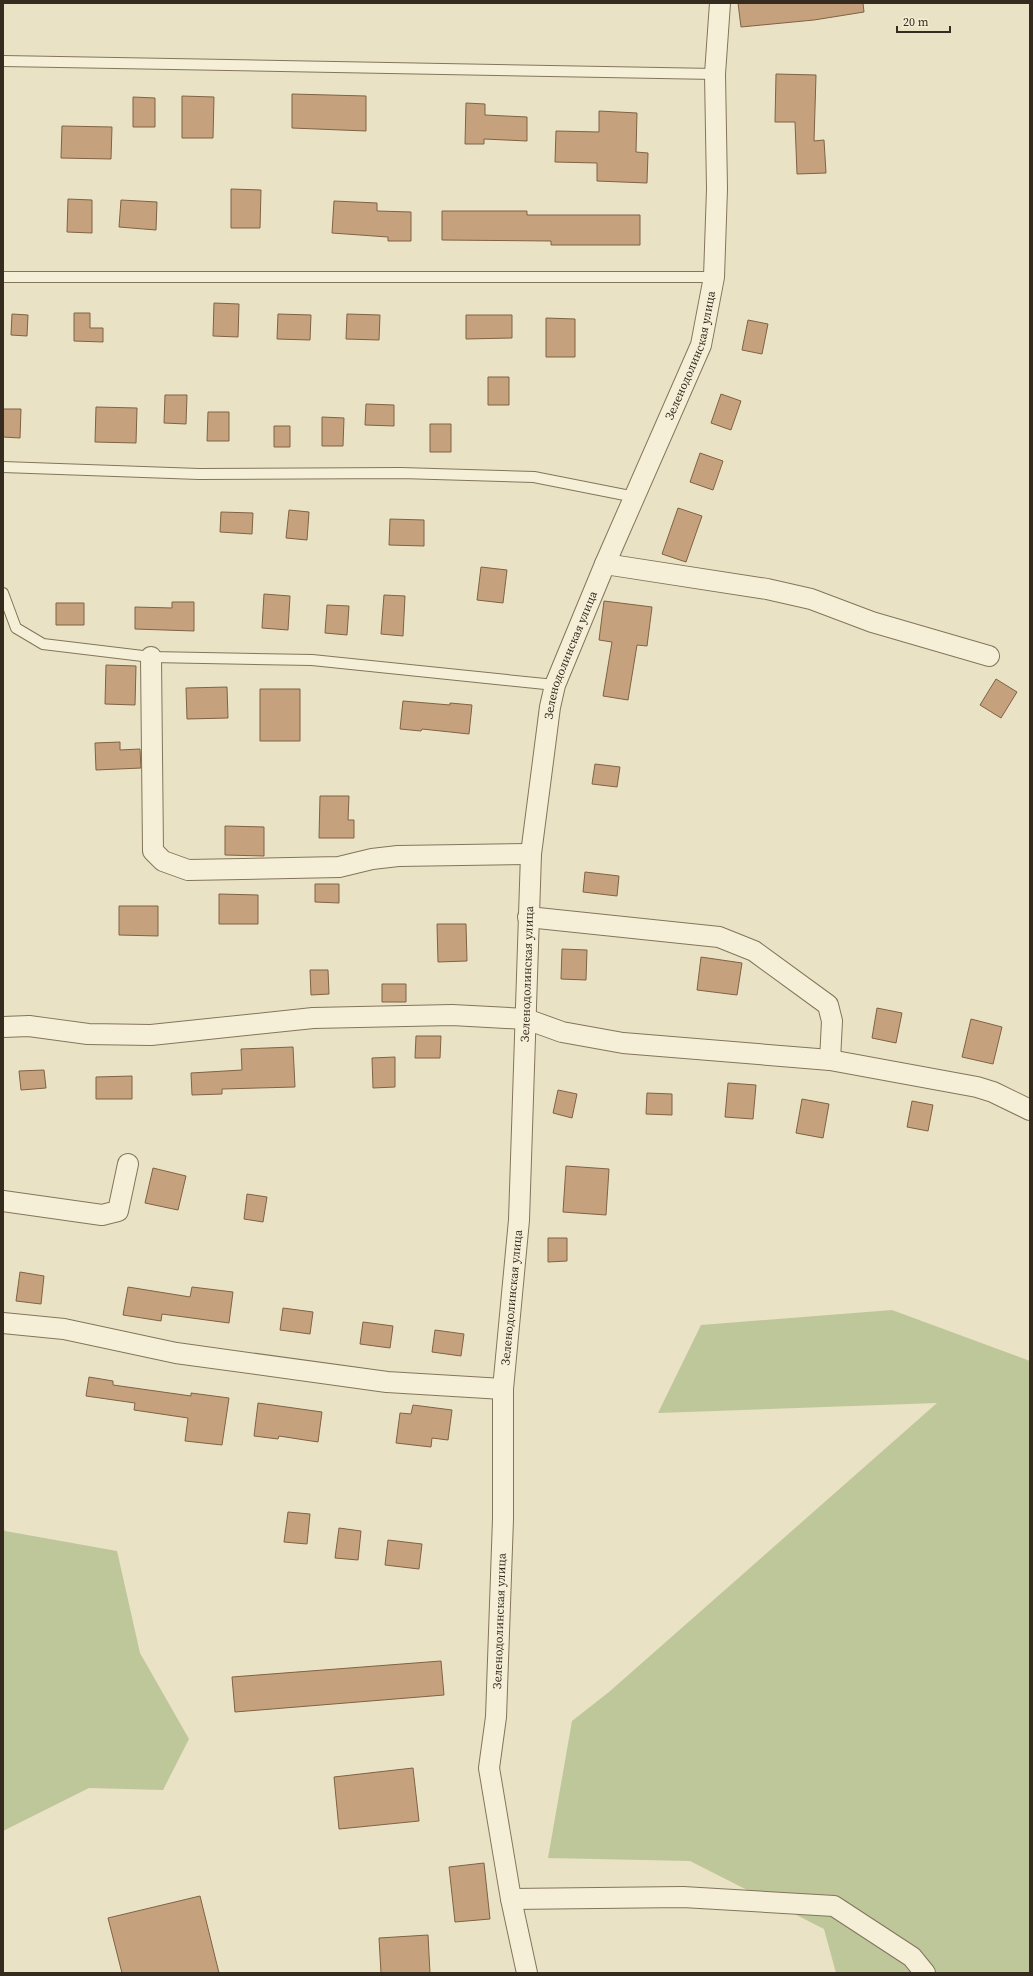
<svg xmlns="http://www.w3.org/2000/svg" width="1033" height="1976" font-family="'Source Serif 4',serif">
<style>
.green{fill:#bec799}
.building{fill:#c5a27d;stroke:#806244}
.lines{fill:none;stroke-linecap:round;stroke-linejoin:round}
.service-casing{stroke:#83755c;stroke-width:12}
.minor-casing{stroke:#83755c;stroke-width:22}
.service{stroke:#f6efd7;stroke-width:10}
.minor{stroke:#f6efd7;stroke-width:20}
.labels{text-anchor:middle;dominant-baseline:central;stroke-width:4;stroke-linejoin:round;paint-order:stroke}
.street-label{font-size:12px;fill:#352b1f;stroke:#f2ecd3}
</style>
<rect width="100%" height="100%" fill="#eae2c4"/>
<!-- green -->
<path class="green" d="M892 1310 1030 1361V1973H836L824 1929 690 1861 548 1858 572 1721 609 1692 937 1403 658 1413 701 1325Z
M3 1527 5 1531 117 1551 140 1653 189 1739 163 1790 89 1788 3 1831Z"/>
<!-- building -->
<path class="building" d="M738 3H863L864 12 814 20 741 27Z
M776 74 816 75 814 141 824 140 826 173 797 174 795 122H775Z
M292 94 366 96V131L292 128Z
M182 96 214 97 213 138H182Z
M133 97 155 98V127H133Z
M466 103 485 104V115L527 117V141L484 139V144H465Z
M599 111 637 113 636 152 648 153 647 183 597 181V163L555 162 556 131 599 132Z
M62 126 112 127 111 159 61 158Z
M231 189 261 190 260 228H231Z
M68 199 92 200V233L67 232Z
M121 200 157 202 156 230 119 227Z
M334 201 377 203V211L411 212V241H388V237L332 233Z
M442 211H527V215H640V245H551V241L442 240Z
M214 303 239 304 238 337 213 336Z
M74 313H90V328H103V342L74 341Z
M12 314 28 315 27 336 11 335Z
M278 314 311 315 310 340 277 339Z
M347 314 380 315 379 340 346 339Z
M466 315H512V338L466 339Z
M546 318 575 319V357H546Z
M748 320 768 324 762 354 742 350Z
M488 377H509V405H488Z
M721 394 741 401 731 430 711 423Z
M165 395H187L186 424 164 423Z
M366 404 394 405V426L365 425Z
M96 407 137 408 136 443 95 442Z
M3 409H21L20 438 3 437Z
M208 412H229V441H207Z
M322 417 344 418 343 446H322Z
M430 424H451V452H430Z
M274 426H290V447H274Z
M700 453 723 461 713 490 690 482Z
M678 508 702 516 686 562 662 554Z
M289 510 309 512 307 540 286 538Z
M221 512 253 513 252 534 220 532Z
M390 519 424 520V546L389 545Z
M481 567 507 570 503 603 477 600Z
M264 594 290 596 288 630 262 628Z
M384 595 405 596 403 636 381 634Z
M604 601 652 607 647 646 637 645 628 700 603 696 612 642 599 640Z
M172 602H194V631L135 629V607L172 608Z
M56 603H84V625H56Z
M327 605 349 606 347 635 325 633Z
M106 665 136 666 135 705 105 704Z
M996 679 1017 692 1001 718 980 705Z
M227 687 228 718 187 719 186 688Z
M260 689H300V741H260Z
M403 701 450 705V703L472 705 469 734 422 729 421 731 400 729Z
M120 742V750L140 749 141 768 96 770 95 743Z
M595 764 620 767 617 787 592 784Z
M320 796H349L348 820H354V838H319Z
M225 826 264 827V856L225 855Z
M585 872 619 876 617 896 583 892Z
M315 884H339V903L315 902Z
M219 894 258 895V924H219Z
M119 906H158V936L119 935Z
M437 924H466L467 961 438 962Z
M562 949 587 950 586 980 561 979Z
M701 957 742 963 737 995 697 990Z
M310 970H328L329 994 311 995Z
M382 984H406V1002H382Z
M877 1008 902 1013 896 1043 872 1038Z
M971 1019 1002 1027 993 1064 962 1057Z
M416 1036H441L440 1058H415Z
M293 1047 295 1087 222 1089V1094L192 1095 191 1073 242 1070 241 1049Z
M395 1057V1087L373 1088 372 1058Z
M44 1070 46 1088 21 1090 19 1071Z
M132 1076V1099H96V1077Z
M728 1083 756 1085 753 1119 725 1117Z
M558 1090 577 1094 572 1118 553 1113Z
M647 1093 672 1094V1115L646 1114Z
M802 1099 829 1104 823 1138 796 1133Z
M912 1101 933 1105 928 1131 907 1127Z
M566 1166 609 1169 606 1215 563 1212Z
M153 1168 186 1176 178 1210 145 1203Z
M247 1194 267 1197 263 1222 244 1219Z
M548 1238H567V1261L548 1262Z
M20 1272 44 1276 41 1304 16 1301Z
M128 1287 190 1297 192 1287 233 1292 229 1323 162 1314 161 1321 123 1315Z
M283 1308 313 1312 310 1334 280 1330Z
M363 1322 393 1326 390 1348 360 1344Z
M435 1330 464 1334 461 1356 432 1352Z
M89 1377 113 1381V1385L191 1396V1393L229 1398 222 1445 185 1441 188 1418 134 1410 135 1403 86 1396Z
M258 1403 322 1412 318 1442 279 1436 278 1439 254 1436Z
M413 1405 452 1410 448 1440 432 1438 431 1447 396 1443 400 1413 411 1414Z
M288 1512 310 1514 307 1544 284 1542Z
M339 1528 361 1531 358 1560 335 1558Z
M388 1540 422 1544 419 1569 385 1565Z
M441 1661 444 1695 235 1712 232 1677Z
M413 1768 419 1821 339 1829 334 1777Z
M484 1863 490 1919 455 1922 449 1867Z
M200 1896 219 1973H122L108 1918Z
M428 1935 430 1973H381L379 1938Z"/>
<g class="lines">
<defs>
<path id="service" d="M3 61 715 74
M3 277H714
M3 467 199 474 401 473 534 477 635 497
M3 593 16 628 43 644 151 657 312 660 555 685"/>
<g id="minor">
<path d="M605 564 767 589 811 599 872 622 989 656"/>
<path d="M151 657 153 851 163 861 188 870 339 867 372 859 398 856 531 854"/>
<path d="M528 917 719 937 754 951 828 1005 832 1021 830 1060"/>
<path d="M3 1027 29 1026 88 1034 151 1035 313 1018 452 1015 526 1019 562 1032 623 1043 830 1060 977 1087 993 1092 1030 1110"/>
<path d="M3 1201 102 1215 118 1211 128 1164"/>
<path d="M3 1323 64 1329 176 1353 387 1382 503 1389"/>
<path d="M511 1899 683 1897 834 1906 912 1957 925 1973"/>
<path id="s1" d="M527 1973 511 1899 489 1768 496 1717 503 1519V1389L519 1220 531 854 550 707 555 685 605 564 701 345 714 277 717 189 715 74 720 3"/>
</g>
</defs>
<!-- service casing -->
<use href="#service" class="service-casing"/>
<!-- minor casing -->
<use href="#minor" class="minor-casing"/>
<!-- service -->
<use href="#service" class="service"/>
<!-- minor -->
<use href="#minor" class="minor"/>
</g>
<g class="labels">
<!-- street labels -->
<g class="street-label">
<text stroke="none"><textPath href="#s1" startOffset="1652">Зеленодолинская улица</textPath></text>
<text stroke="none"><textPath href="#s1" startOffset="1328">Зеленодолинская улица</textPath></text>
<text stroke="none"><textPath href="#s1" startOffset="1004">Зеленодолинская улица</textPath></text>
<text stroke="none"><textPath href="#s1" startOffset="680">Зеленодолинская улица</textPath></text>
<text stroke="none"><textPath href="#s1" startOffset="356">Зеленодолинская улица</textPath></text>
</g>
</g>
<!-- border -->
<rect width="1033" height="1976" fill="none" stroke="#352b1f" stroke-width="8"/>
<!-- scale -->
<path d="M897 26v6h53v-6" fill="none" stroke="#352b1f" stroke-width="2"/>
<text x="903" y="26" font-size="12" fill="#352b1f" stroke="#f2ecd3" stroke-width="3" paint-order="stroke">20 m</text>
</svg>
